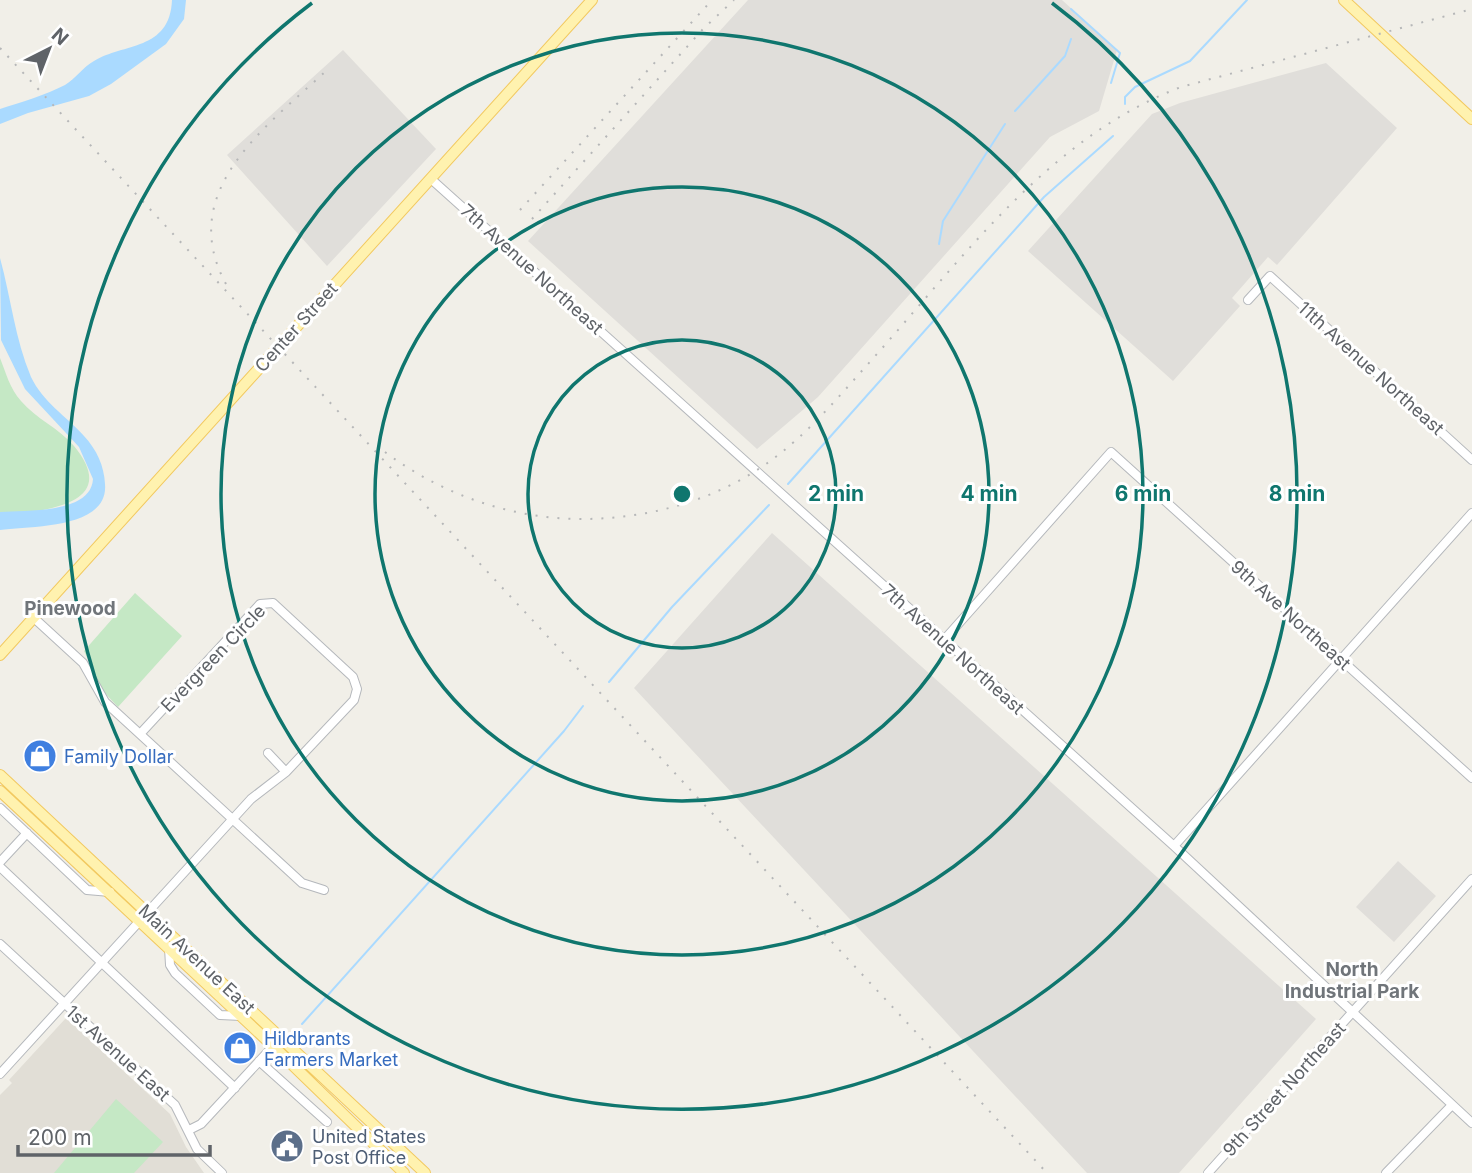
<svg xmlns="http://www.w3.org/2000/svg" width="1472" height="1173" font-family="Inter,sans-serif">
<style>
.industrial{fill:#e0deda}
.education{fill:#e1ded6}
.green{fill:#c5e8c5}
.water{fill:#aadaff}
.lines{fill:none;stroke-linecap:round;stroke-linejoin:round}
.stream{stroke:#aadaff;stroke-width:2}
.minor-casing{stroke:#b5b8bc;stroke-width:10}
.major-casing{stroke:#f2c960;stroke-width:12}
.minor{stroke:#fff;stroke-width:8}
.major{stroke:#fff2af;stroke-width:10}
.rail{stroke:#b6b7b8;stroke-width:2;stroke-dasharray:2 9;stroke-linecap:butt}
.ring{fill:none;stroke:#0f766e;stroke-width:3.5}
.labels{text-anchor:middle;dominant-baseline:central;stroke-width:6;stroke-linejoin:round;paint-order:stroke}
.street-label{font-size:18px;fill:#5f6368;stroke:#fff}
.shop-label{font-size:18px;fill:#366cbe;stroke:#fff;text-anchor:start}
.service-label{font-size:18px;fill:#4e5e75;stroke:#fff;text-anchor:start}
.neighbourhood-label{font-size:19px;font-weight:bold;fill:#70757a;stroke:#fff}
.centre{fill:#0f766e;stroke:#fff;stroke-width:3.5}
.ring-label{font-size:21px;text-anchor:middle;font-weight:bold;fill:#0f766e;stroke:#fff;stroke-width:6;stroke-linejoin:round;paint-order:stroke}
</style>
<rect width="100%" height="100%" fill="#f1efe8"/>
<!-- industrial -->
<path class="industrial" d="M748 0H1062L1117 50 1099 111 1050 137 818 397 757 449 528 241Z
M343 50 436 149 327 266 227 155Z
M1326 63 1397 128 1277 265 1268 257 1232 298 1240 306 1173 381 1028 251 1152 114 1180 103Z
M772 533 1316 1019 1179 1173H1087L634 688Z
M1398 861 1436 896 1394 942 1356 907Z"/>
<!-- education -->
<path class="education" d="M66 1018 170 1114 186 1147 204 1173H0V1095L12 1083 9 1080Z"/>
<!-- green -->
<path class="green" d="M0 358C6 373 10 389 21 401 36 419 59 428 74 446 124 507 38 511 0 516Z
M135 593 182 636 118 707 103 691 84 651Z
M116 1099 163 1142 134 1173H54Z"/>
<!-- water -->
<path class="water" d="M172 0H186L184 19 166 44 111 84 89 96 28 113 0 124V109C19 103 48 94 65 85 76 78 83 67 94 61 123 43 170 51 172 0Z
M0 258C11 298 15 339 31 377 43 402 66 416 84 436 97 450 104 466 105 484 109 529 31 526 0 530V512C26 510 91 514 93 479L79 447 25 389 1 340Z"/>
<g class="lines">
<!-- stream -->
<path class="stream" d="M1071 9 1120 53 1111 83
M1125 104V97L1135 87 1190 61 1247 0
M1015 111 1065 56 1071 39
M939 244 943 221 1005 124
M788 484 1044 197 1113 136
M609 682 672 607 769 505
M302 1024 564 731 583 706"/>
<defs>
<path id="minor" d="M431 179 1174 846 1472 1123
M1248 300 1270 276 1472 460
M34 618 83 663 105 702 302 883 324 890
M944 640 1111 452 1472 778
M268 753 286 772
M0 808 87 890 110 892
M1174 846 1472 513
M0 862 27 833
M0 867 235 1088
M0 944 175 1105 197 1149 222 1173
M169 948 170 965 175 973 220 1015 241 1016
M259 1061 327 1122
M0 1074 251 799 286 772 354 700 357 689 353 677 273 603 260 604 140 734
M189 1130 201 1124 276 1043
M1208 1173 1472 879
M1386 1173 1452 1105"/>
<path id="major" d="M1344 0 1472 119
M0 655 592 0
M0 775 425 1173
M0 791 273 1046 404 1173"/>
</defs>
<!-- minor casing -->
<use href="#minor" class="minor-casing"/>
<!-- major casing -->
<use href="#major" class="major-casing"/>
<!-- minor -->
<use href="#minor" class="minor"/>
<!-- major -->
<use href="#major" class="major"/>
<!-- rail -->
<path class="rail" d="M0 48 1047 1173
M520 210 712 0
M532 219 703 29 734 0
M226 284C175 191 267 126 327 70
M385 452C441 494 511 519 582 519 643 519 706 503 757 470 801 442 834 402 868 364 961 261 1047 138 1181 87L1472 9"/>
</g>
<!-- distance rings -->
<g class="ring">
<circle cx="682" cy="494" r="154"/>
<circle cx="682" cy="494" r="307"/>
<circle cx="682" cy="494" r="461"/>
<path d="M1052 3A615 615 0 1 1 312 3"/>
</g>
<!-- icons -->
<defs>
<symbol id="shop-disc" viewBox="-11 -11 22 22"><circle r="9.5" fill="#3f7fe0" stroke="#fff"/><path d="M-5-2.5h2.3a2.7 3.5 0 0 1 5.4 0H5L5.5 6h-11ZM-1.5-2.5h3a1.5 2.3 0 0 0-3 0Z" fill="#fff"/></symbol>
<symbol id="civic-disc" viewBox="-11 -11 22 22"><circle r="9.5" fill="#5c6f8a" stroke="#fff"/><path d="M-.6-6.5H3V-4.5H.6V-3L4-1V1h2V6H-6V1h2V-1L-.6-3ZM-1.2 2.5V6h2.4V2.5Z" fill="#fff"/></symbol>
</defs>
<g fill-rule="evenodd">
<use href="#shop-disc" x="21" y="737" width="38" height="38"/>
<use href="#shop-disc" x="221" y="1029" width="38" height="38"/>
<use href="#civic-disc" x="268" y="1127" width="38" height="38"/>
</g>
<g class="labels">
<!-- street labels -->
<g class="street-label">
<text transform="translate(532 269) rotate(42)">7th Avenue Northeast</text>
<text transform="translate(296 327) rotate(-48)">Center Street</text>
<text transform="translate(1371 368) rotate(42)">11th Avenue Northeast</text>
<text transform="translate(1291 615) rotate(42)">9th Ave Northeast</text>
<text transform="translate(953 649) rotate(42)">7th Avenue Northeast</text>
<text transform="translate(213 658) rotate(-46)">Evergreen Circle</text>
<text transform="translate(197 959) rotate(43)">Main Avenue East</text>
<text transform="translate(118 1053) rotate(42)">1st Avenue East</text>
<text transform="translate(1284 1089) rotate(-48)">9th Street Northeast</text>
</g>
<!-- shop labels -->
<g class="shop-label">
<text x="64" y="756">Family Dollar</text>
<text x="264" y="1038">Hildbrants<tspan x="264" dy="21">Farmers Market</tspan></text>
</g>
<!-- service labels -->
<g class="service-label">
<text x="312" y="1136">United States<tspan x="312" dy="21">Post Office</tspan></text>
</g>
<!-- neighbourhood labels -->
<g class="neighbourhood-label">
<text x="70" y="608">Pinewood</text>
<text x="1352" y="969">North<tspan x="1352" dy="22">Industrial Park</tspan></text>
</g>
</g>
<circle cx="682" cy="494" r="10" class="centre"/>
<g class="ring-label">
<text x="836" y="501">2 min</text>
<text x="989" y="501">4 min</text>
<text x="1143" y="501">6 min</text>
<text x="1297" y="501">8 min</text>
</g>
<!-- north arrow -->
<g transform="translate(49 49) rotate(42)" stroke="#ffffff" stroke-width="5" paint-order="stroke">
<path d="M0-5L12 26L0 18L-12 26Z" fill="#5f6368"/>
<text y="-10" font-size="19" font-weight="bold" text-anchor="middle" fill="#5f6368">N</text>
</g>
<!-- scale -->
<path d="M18 1145v10h192v-10" fill="none" stroke="#5f6368" stroke-width="3.5"/>
<text x="28" y="1145" font-size="21" fill="#5f6368" stroke="#ffffff" stroke-width="5" paint-order="stroke">200 m</text>
</svg>
